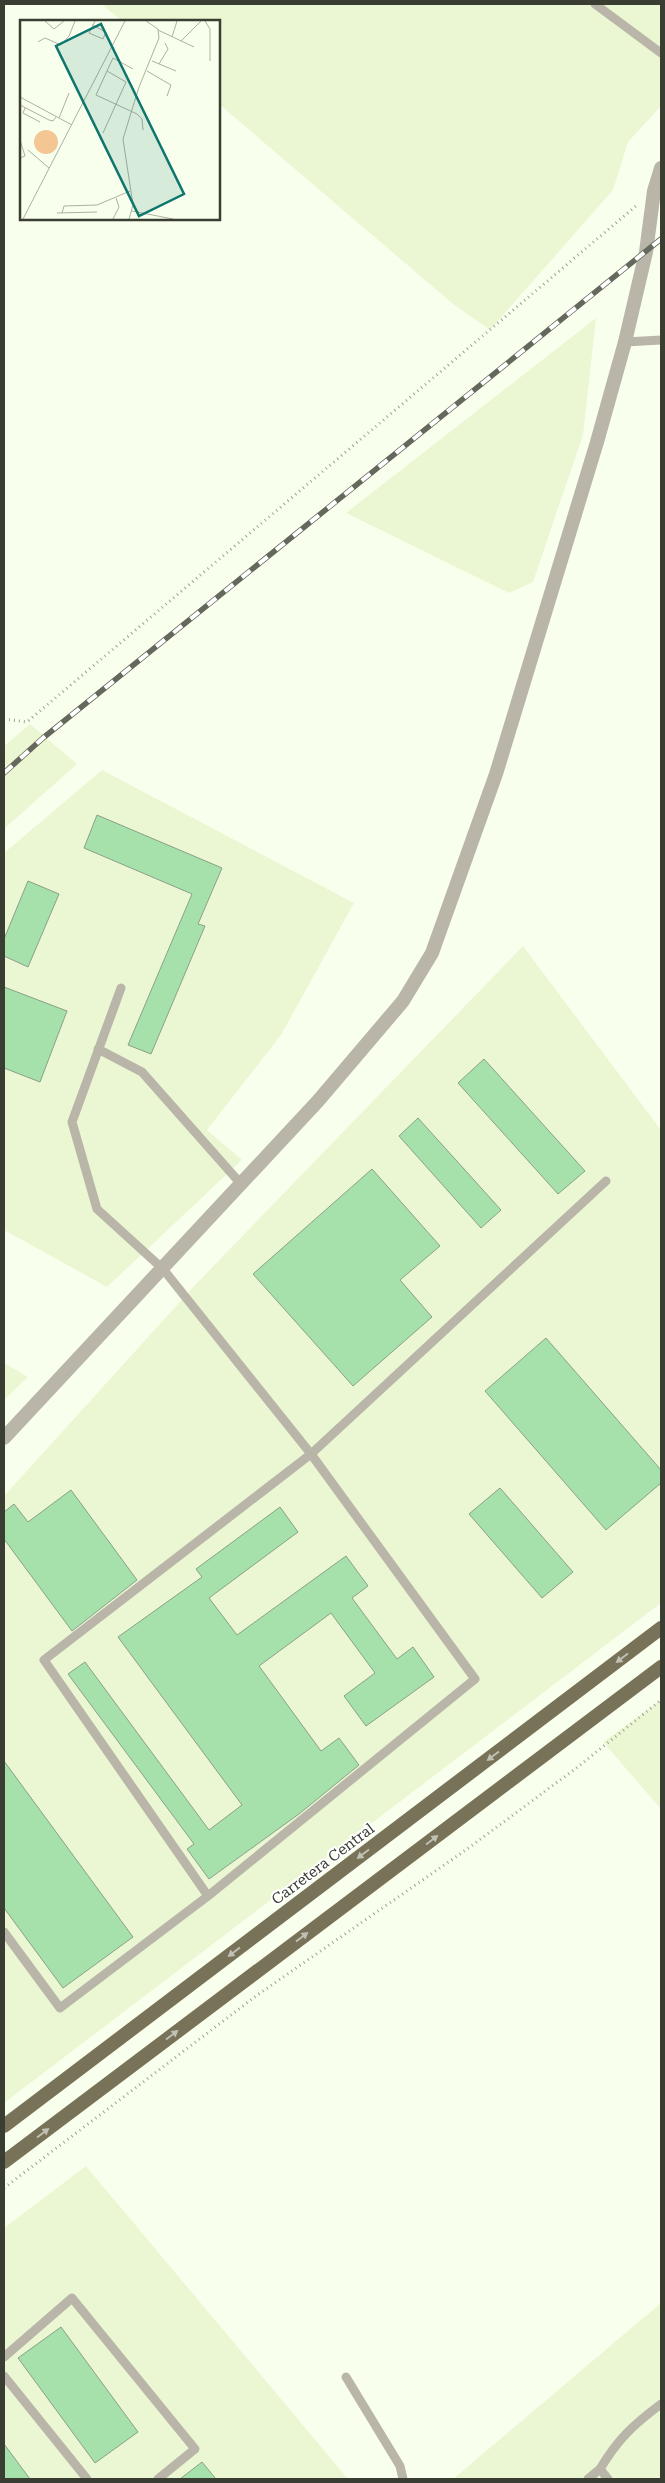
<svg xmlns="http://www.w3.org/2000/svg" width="665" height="2483" font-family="'Roboto Serif',serif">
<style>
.built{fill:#ebf7d2}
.building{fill:#a6e0ab;stroke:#8aa08b}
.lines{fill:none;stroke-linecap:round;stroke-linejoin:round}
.path{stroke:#9ea394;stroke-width:3;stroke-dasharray:1 4;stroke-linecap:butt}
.service{stroke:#b9b6a9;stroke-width:9}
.minor{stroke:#b9b6a9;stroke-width:14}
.trunk{stroke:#787259;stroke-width:14}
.rail-casing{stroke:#65685c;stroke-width:5.5}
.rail{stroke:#fff;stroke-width:4;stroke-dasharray:11;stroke-linecap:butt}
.oneway{fill:#c2c0b4}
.labels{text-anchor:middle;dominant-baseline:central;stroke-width:4;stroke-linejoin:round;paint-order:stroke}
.street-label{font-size:15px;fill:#3a3d32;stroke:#fff}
.inset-road{fill:none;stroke:#adb1a2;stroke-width:1}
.view{fill:#0f766e;fill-opacity:0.15;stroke:#0f766e;stroke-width:2.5}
.inset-edge{fill:none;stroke:#3a3d32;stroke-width:2.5}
</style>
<rect width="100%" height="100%" fill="#f9ffed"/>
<!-- built -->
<path class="built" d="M101 4H661V106L628 142 613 190 490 330 453 304 219 104V21H122Z
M596 318 583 435 533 582 509 593 346 513Z
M30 724 77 764 4 829V746Z
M102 770 354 903 281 1035 207 1130 242 1160 107 1287 4 1230V853Z
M523 946 661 1130V1603L4 2103V1496L197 1283Z
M4 1363 28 1377 4 1400Z
M661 1700V1809L603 1742Z
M86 2166 348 2479H4V2228Z
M661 2303V2479H453Z"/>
<!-- building -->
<path class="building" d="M97 815 222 868 198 924 205 926 151 1054 128 1045 192 894 84 848Z
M28 881 59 894 28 967 4 956V939Z
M4 987 67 1011 40 1082 4 1068Z
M484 1059 585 1171 558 1194 458 1083Z
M418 1118 501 1210 481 1228 399 1136Z
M372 1169 440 1246 400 1280 432 1317 353 1386 253 1274Z
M546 1338 661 1470V1483L606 1530 485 1391Z
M500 1488 573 1572 542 1598 469 1514Z
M71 1490 137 1580 72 1631 4 1539V1512L14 1504 28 1522Z
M280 1507 298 1532 209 1598 237 1635 346 1556 368 1586 352 1598 397 1659 413 1647 434 1677 366 1726 344 1696 375 1673 331 1613 259 1666 321 1751 339 1738 359 1765 299 1814 209 1879 187 1849 194 1844 68 1674 85 1662 209 1830 242 1805 118 1637 202 1577 196 1569Z
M4 1761 133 1937 63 1988 4 1908Z
M61 2327 138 2432 95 2463 18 2358Z
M4 2444 30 2479H4Z
M202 2462 216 2479H180Z"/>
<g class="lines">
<!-- path -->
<path class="path" d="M4 719 27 722 636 206
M4 2188 256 1996 470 1847 579 1766 661 1700"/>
<!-- service -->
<path class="service" d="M595 4 661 53
M625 342 661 340
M98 1049 142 1072 241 1184
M208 1896 44 1660 311 1454 606 1181
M4 1932 60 2008 208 1896 475 1679 311 1454 163 1269 97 1209 72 1122 121 988
M4 2357 72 2298 195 2449 158 2479
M4 2376 87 2479
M346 2377 400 2466 403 2479
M600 2469C618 2439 633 2425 661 2404
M588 2479 600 2469 608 2479"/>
<!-- minor -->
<path class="minor" d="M4 1438 318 1101 403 1001 432 953 496 774 597 442 625 342 646 252 654 191 661 168"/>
<!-- trunk -->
<path class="trunk" d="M4 2126 661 1628
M4 2162 661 1667"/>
<defs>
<path id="rail" d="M4 773 43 738 661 239"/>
</defs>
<!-- rail casing -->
<use href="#rail" class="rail-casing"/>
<!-- rail -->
<use href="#rail" class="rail"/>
</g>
<!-- one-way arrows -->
<defs><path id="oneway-solid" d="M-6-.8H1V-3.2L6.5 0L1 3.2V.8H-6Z" transform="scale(1.25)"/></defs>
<g class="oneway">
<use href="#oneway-solid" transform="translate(622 1658) rotate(143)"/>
<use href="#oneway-solid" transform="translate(493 1756) rotate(143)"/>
<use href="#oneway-solid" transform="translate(432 1840) rotate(-37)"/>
<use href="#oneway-solid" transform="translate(363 1854) rotate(143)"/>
<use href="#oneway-solid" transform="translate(302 1937) rotate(-37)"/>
<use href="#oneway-solid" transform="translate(234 1952) rotate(143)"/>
<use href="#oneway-solid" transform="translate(172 2035) rotate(-37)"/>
<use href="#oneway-solid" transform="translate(43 2133) rotate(-37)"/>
</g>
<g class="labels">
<!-- street labels -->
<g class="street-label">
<text transform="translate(323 1864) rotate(-37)">Carretera Central</text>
</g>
</g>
<!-- overview -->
<g transform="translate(20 20)">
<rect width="200" height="200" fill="#f9ffed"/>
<path d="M14 122a12 12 0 1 1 24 0a12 12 0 1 1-24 0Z" fill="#f3c694"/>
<path class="inset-road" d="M25 1 34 9 44 1M185 1 190 9V41M72 5 86 12 83 19 69 13 75 1M138 10 174 27M152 17 157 1M161 21 181 1M18 22 25 18 41 25 49 16 55 1M132 41 156 51M139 44 148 29 145 23M113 49 93 38 76 75 117 94 122 99 123 110M127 51 151 65 147 76M0 77 52 105M0 85 29 100 33 101 36 97M5 88 3 93 20 102M39 98 49 73M83 113 106 62 87 51M0 120 5 136 0 138M8 130 29 148M112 191 153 199M37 193 77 192M42 193 44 186 77 185 110 171M3 199 105 1M93 199 99 187 96 178M109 199 113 185 103 119 119 67 139 18 138 9 126 1"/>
<path class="view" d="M81 4 164 174 119 196 36 26Z"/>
<rect width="200" height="200" class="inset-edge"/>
</g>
<!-- border -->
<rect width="665" height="2483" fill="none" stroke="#3a3d32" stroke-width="10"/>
</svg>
